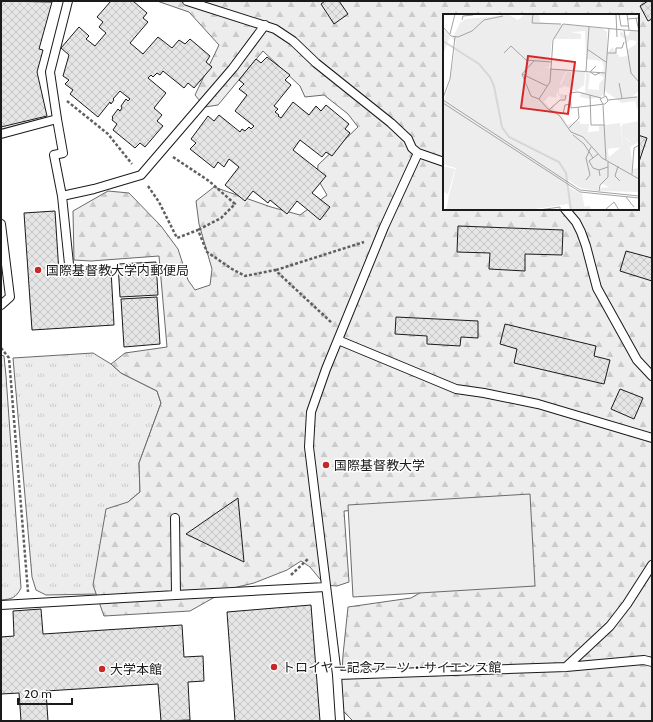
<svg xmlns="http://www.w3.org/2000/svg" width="653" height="722" font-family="Cabin,'Noto Sans JP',sans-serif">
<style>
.grass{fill:url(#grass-tufts);stroke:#6a6a6a}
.forest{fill:url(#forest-firs);stroke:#6a6a6a;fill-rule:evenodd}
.pitch{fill:#ededed;stroke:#6a6a6a}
.building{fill:url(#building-cross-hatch);stroke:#1a1a1a}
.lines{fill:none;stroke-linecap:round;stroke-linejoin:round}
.service-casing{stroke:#1a1a1a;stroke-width:10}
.path{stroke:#5f5f5f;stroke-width:2.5;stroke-dasharray:3 2;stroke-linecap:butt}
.service{stroke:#fff;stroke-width:8}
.poi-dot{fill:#c62828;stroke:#fff;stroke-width:1.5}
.labels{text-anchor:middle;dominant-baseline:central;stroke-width:3;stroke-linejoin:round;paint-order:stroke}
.poi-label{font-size:13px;fill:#1a1a1a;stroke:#fff;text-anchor:start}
.inset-river{fill:none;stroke:#d7d7d7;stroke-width:2}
.inset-road{fill:none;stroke:#a3a3a3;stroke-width:1}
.view{fill:#d62828;fill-opacity:0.15;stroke:#d62828;stroke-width:2}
.inset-edge{fill:none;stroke:#1a1a1a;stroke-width:2}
</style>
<defs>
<pattern id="grass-tufts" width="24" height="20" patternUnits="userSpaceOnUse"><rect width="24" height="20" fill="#ededed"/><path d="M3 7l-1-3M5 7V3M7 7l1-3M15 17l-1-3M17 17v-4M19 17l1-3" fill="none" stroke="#cbcbcb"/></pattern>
<pattern id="forest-firs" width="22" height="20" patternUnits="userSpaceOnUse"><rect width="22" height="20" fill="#ededed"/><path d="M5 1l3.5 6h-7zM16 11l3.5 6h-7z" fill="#cbcbcb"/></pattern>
<pattern id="building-cross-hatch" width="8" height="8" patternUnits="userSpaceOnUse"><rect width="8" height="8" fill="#e6e6e6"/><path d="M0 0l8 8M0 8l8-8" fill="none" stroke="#c5c5c5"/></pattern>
</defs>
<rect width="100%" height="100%" fill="#fff"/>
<!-- grass -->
<path class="grass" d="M93 353 111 364 121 373 157 391 161 403 139 463 140 492 128 502 94 585 97 594 46 595 36 590 32 577 13 358Z
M1 355 4 356 6 376 21 588C16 598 12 599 1 600Z"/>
<!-- forest -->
<path class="forest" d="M157 1H652V721H353L340 708 343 655 348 607 411 598 425 590 382 508 344 511 349 582 337 586 325 585 310 567 301 561 287 570 254 583 229 589 190 611 104 616 93 585 106 509 128 502 140 492 139 463 161 403 157 391 121 373 111 364 125 353 167 347 159 256 91 261 74 260 73 211 108 191 129 193 161 226 178 249 188 280 195 290 210 285 212 269 199 224 196 201 214 187 271 207 300 215 327 195 317 178 318 165 358 127 348 114 324 95 305 97 300 86 263 51 218 105 205 107 195 95 219 45 189 12ZM444 15H638V209H444Z"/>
<!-- pitch -->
<path class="pitch" d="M530 494 535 586 353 597 348 505Z"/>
<!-- building -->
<path class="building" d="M1 1 52 2 39 49 43 50 37 72 47 116 1 127Z
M111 1H133L147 13 143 18 148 22 130 43 143 54 158 37 172 48 179 40 185 44 190 39 210 56 206 62 212 67 194 88 188 83 184 88 163 71 160 75 157 73 153 77 151 75 148 78 166 93 154 108 162 115 157 121 163 126 145 147 140 143 135 148 113 130 117 124 112 120 113 118 112 117 118 109 120 111 122 108 121 106 126 99 128 101 130 99 120 91 113 99 114 100 111 104 110 102 98 117 70 94 73 90 65 84 69 80 63 76 69 55 61 48 79 27 89 36 86 39 95 46 106 33 99 27 103 22 97 17Z
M325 1H339L348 14 334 24 321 4Z
M648 1H652V19L648 21 640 6Z
M267 57 290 75 285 80 291 85 274 106 278 109 275 112 279 115 278 116 281 118 293 102 309 115 316 106 321 111 326 105 349 124 345 129 350 133 332 156 326 152 322 157 300 140 293 150 326 176 312 193 330 207 320 220 297 201 287 214 270 200 268 203 253 191 245 201 225 185 239 167 229 159 224 167 218 162 214 168 190 149 196 143 191 139 208 116 214 121 219 115 240 132 242 129 245 131 249 127 251 129 254 126 235 111 247 95 239 89 244 84 239 80 256 59 261 63Z
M638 135 647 138 639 162H638Z
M55 211 59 273 111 270 114 325 32 330 24 213Z
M458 226 563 230 562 255 525 254V271L489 269 490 253 457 252Z
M626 251 652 258V281L620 271Z
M156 262 158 295 120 297 118 264Z
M157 297 160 344 124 347 121 299Z
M396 317 478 321V338L461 337 460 346 427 344V336L395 334Z
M505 324 596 346 594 356 610 360 604 384 514 363 517 349 500 344Z
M620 389 643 398 634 419 611 409Z
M238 498 244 562 186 534Z
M311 605 320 721H235L227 612Z
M41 609 43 634 182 625 184 657 203 656 204 681 188 682 190 720 161 721 158 684 46 691 48 721H21L19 693 1 694V637L14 636 13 611Z"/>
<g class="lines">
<defs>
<path id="service" d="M187 1 275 29 293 41 316 63 391 123 408 139 412 148 418 153 444 162
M57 119 63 153 54 155 62 196
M1 134 57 119 50 72 68 1
M565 209 576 222 581 232 586 246 597 288 637 360 652 376
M1 224 10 297 1 305
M69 264 62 196 94 189 141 175 233 68 265 25
M338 340 456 389 484 393 538 404 652 438
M175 518 176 595
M1 605 176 595 326 587
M566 667 610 626 627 604 652 565
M337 675 566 667 644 660 652 662
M340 721 337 675 309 447 311 412 326 369 384 227 418 153"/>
</defs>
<!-- service casing -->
<use href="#service" class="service-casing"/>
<!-- path -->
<path class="path" d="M67 101 108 134 132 164
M173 157 209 181 235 204 221 218 198 230
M148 186 159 202 177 238 198 230 207 252 232 269 245 276 275 270 332 323
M276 270 364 242
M1 348 9 358 28 592
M291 575 309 558"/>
<!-- service -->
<use href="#service" class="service"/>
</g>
<!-- markers -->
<g class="poi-dot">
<circle cx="38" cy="270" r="4"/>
<circle cx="326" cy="465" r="4"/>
<circle cx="274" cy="667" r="4"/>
<circle cx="102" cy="669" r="4"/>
</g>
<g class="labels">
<!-- poi labels -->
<g class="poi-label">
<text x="46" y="270">国際基督教大学内郵便局</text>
<text x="334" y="465">国際基督教大学</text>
<text x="282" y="667">トロイヤー記念アーツ・サイエンス館</text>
<text x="110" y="669">大学本館</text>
</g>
</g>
<!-- overview -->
<g transform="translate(443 14)">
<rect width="196" height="196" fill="#fff"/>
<path d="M0 15 7 22 0 41ZM13 27 35 34 127 143 125 173 141 181H139L138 193 147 192 148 196H127L125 190 85 196H3L13 154 0 150V89L7 68ZM124 57 128 58V74L118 71ZM130 57 142 58 141 71 133 77 128 75Z" fill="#ededed"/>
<path d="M82 0H96L97 8 159 14 164 18V40L169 33 177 43 185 42 184 36 193 30V27L187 26 182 30V25L177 22V17L185 22 187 17H196V77L189 83 196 81V94L194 95 192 87 179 89 162 77 158 83 147 85 137 83 138 78 142 79 143 58 147 60 145 75 156 76V70L161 64 157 61 161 55 159 47 143 45 142 17 128 18 138 20V25H109L106 53 99 54 93 59 105 60 106 55H124L117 70 121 73 116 74V80L122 81V84L118 85 114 77 113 84 106 82 101 88 107 94 111 90 110 95 119 101 124 111 136 106 137 110H146L145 118 156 117V112H161L166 143 180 131 178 113 181 109 182 124 187 128H196L187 133 190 155 195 154 196 178 156 177 157 174 166 173 160 170 156 171 155 177 137 174 124 165 125 143 122 144V150L120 151 110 145 115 138 107 132 98 136 70 122 64 114 57 74 49 63 52 60 20 35 17 29 9 25 17 9 23 5 66 1 75 6ZM26 49 27 53 23 59 24 61 26 58 27 62 35 67 32 70 23 63 20 71 19 61 14 59 19 58 16 53H25ZM50 71 47 80 50 86 53 84 55 100V109L50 110 56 115V118L26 100H32L37 104 43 102 46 105 52 103 50 93 43 87 40 77 41 73ZM29 72 32 73 34 88 40 94V101L26 87ZM0 94V98L15 107 11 112 5 113 4 106 0 112ZM17 109 19 119 30 124 34 132 39 135 47 133 51 137 48 141 50 156 42 154V146L33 143 26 137V133L17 127 19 122 10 121ZM22 135 45 162 51 165 46 171 52 172V175L47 179H54L51 188 56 196H27L22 189 5 185 13 154 0 150 1 141 6 140 9 144 12 136ZM56 135 64 138 83 165V172L71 173 67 164 69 159 63 147 62 153 65 155 62 160 63 171 68 175V183L73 192 67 196H60L62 186 59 182 60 164 57 163 54 139ZM69 137 112 164 109 167 88 162 81 156 73 143 71 144ZM126 175 139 180 142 196H130Z" fill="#ededed"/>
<path d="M92 53 106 54 105 60 92 59ZM196 107V128H188L181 123 180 110ZM177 109 180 133 164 135 161 111ZM0 152 12 155 5 180 0 178ZM75 184 88 186V192H75Z" fill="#ededed"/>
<path class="inset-river" d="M0 27 36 50 47 63 51 72 59 113 66 123 116 148 123 159 128 196"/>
<path class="inset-road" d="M90 0 89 9 118 10M173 0 174 23M176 0 178 12H185M184 0 186 16M193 4 196 17M184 5 196 4M19 6 20 2 30 1M0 13 8 22 15 23 29 17 41 6 60 2M181 16 196 17M7 20 12 0M144 35 163 48M61 39 68 32 83 46 108 48M164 39H173V34H179L181 28M91 47 79 60 88 82 96 85 105 95 116 101 128 118 140 123 159 144 196 165M153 52 147 58 152 61 157 59M107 55 162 59M143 57 146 13M79 60 104 72M176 69 179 84M147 81 148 111H162M161 82 166 15M0 84 7 65 12 23M158 84 135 78 127 79 128 94 162 90 165 87 163 82 157 85 160 90M96 85 107 68 110 26 120 10 181 16 188 59 196 68M0 86 137 176 196 182M165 86 194 83M0 89 137 178 196 184M160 91 163 146M106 96 117 86H122L123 81M120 100 122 91 128 90M126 114 136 104 135 93M130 121 141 130 150 144M155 140 146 147 150 154 156 156M175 152 172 162 177 167M189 160 191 134 196 131M157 162 156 156 165 153M143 166 147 161 143 144 148 133M156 177 157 171 165 163V148M183 183 191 193M96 196 117 193V196M162 196 171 188 176 196"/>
<path class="view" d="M85 42 132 48 125 100 78 94Z"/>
<rect width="196" height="196" class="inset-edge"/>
</g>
<!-- border -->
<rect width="653" height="722" fill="none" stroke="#1a1a1a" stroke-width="4"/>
<!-- scale -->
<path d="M18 698v6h54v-6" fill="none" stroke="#1a1a1a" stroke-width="2"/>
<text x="24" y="698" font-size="12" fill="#1a1a1a" stroke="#ffffff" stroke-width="3" paint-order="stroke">20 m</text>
</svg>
